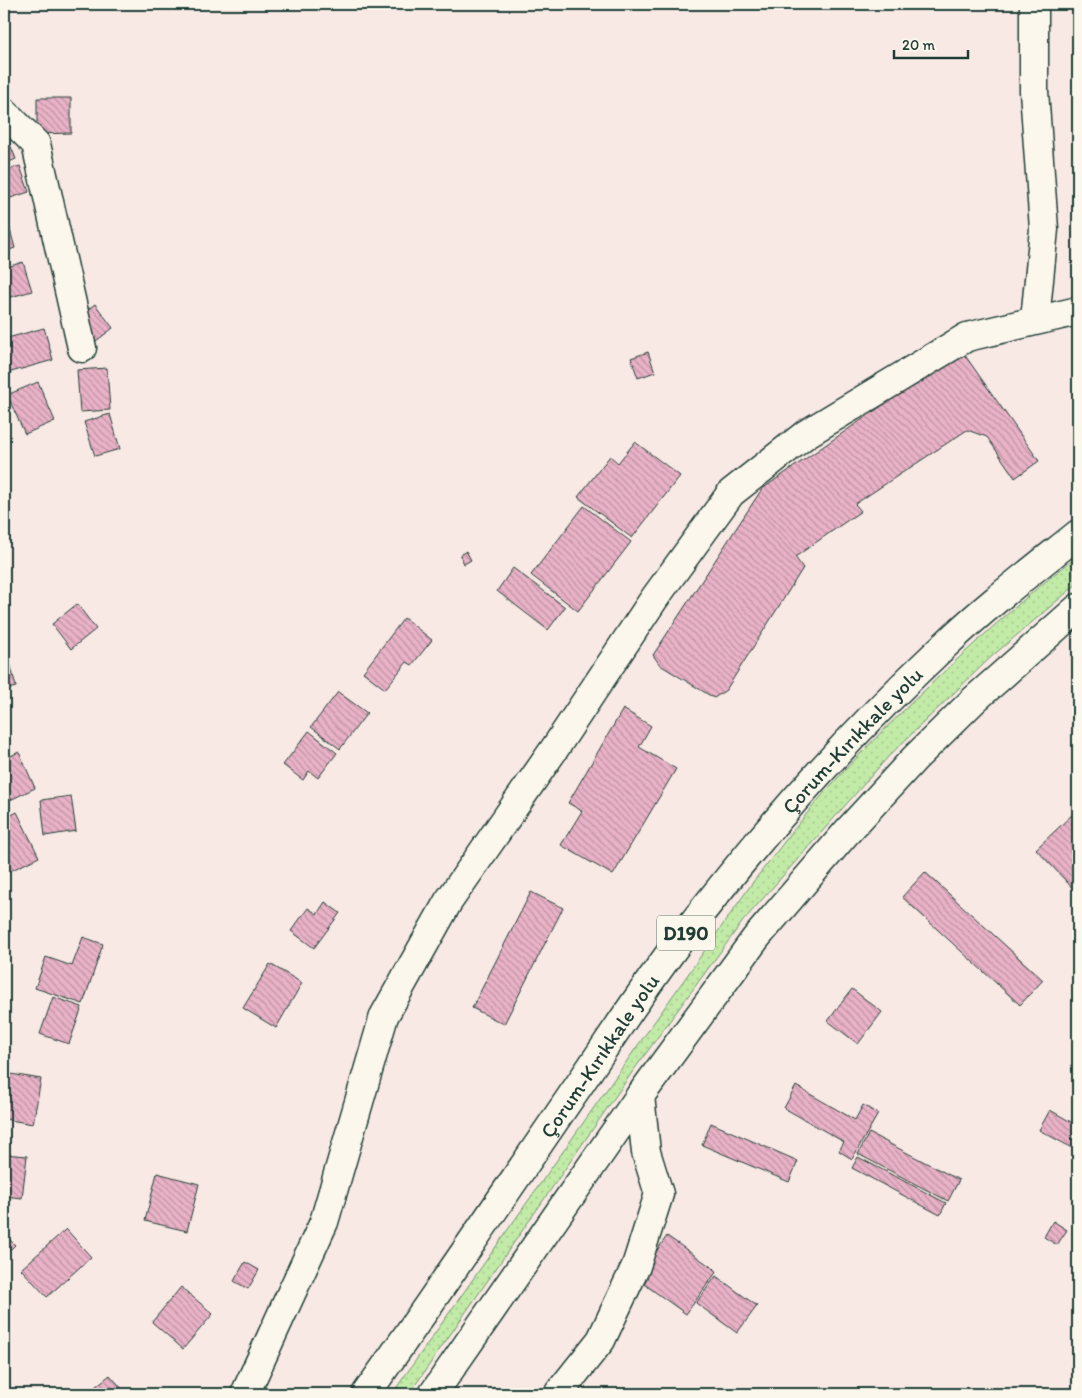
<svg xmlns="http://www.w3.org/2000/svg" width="1082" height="1398" font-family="Itim,sans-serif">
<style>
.grass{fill:url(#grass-dots);stroke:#70946e}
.building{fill:url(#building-back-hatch);stroke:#1f3d34}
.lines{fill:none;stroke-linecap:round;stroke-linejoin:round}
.minor-casing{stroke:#1f3d34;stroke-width:31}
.highway-casing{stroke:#1f3d34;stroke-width:31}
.minor{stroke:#fbf7ec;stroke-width:28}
.highway{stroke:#fbf7ec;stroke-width:28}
.labels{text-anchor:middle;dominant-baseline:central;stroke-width:5;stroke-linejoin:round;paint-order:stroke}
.shield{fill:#fbf7ec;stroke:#61756b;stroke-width:1}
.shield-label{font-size:20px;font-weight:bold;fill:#1f3d34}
.street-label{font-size:21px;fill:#1f3d34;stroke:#fbf7ec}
</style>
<defs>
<pattern id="grass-dots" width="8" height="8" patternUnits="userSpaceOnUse" patternTransform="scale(1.25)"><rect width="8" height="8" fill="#c2eba7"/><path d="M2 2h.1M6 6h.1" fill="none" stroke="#a6ca90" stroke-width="1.8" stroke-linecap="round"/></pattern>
<pattern id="building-back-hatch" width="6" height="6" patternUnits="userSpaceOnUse" patternTransform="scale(1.25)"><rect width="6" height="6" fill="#eab2c7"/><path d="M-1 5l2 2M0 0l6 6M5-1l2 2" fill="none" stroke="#bd92a2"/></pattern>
</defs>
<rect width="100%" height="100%" fill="#f8e9e5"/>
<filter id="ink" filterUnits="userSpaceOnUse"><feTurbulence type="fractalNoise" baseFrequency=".02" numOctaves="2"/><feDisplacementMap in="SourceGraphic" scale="10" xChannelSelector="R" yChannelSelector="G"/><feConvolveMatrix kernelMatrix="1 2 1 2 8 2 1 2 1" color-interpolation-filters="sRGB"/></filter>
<g filter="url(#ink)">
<!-- grass -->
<path class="grass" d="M1078 556V583L990 658 888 757 743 921 633 1071 409 1394H392L753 882C779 849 805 814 834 782 870 742 910 704 949 667 991 628 1033 590 1078 556Z"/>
<!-- building -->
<path class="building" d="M37 98H71V133L37 134Z
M4 130 16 159 4 164Z
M20 166 29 192 4 200V171Z
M4 208 15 248 4 252Z
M23 262 32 291 4 299V268Z
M95 304 113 328 96 341 78 317Z
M44 328 53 360 4 374V339Z
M648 352 655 372 638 378 631 358Z
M964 354 1039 461 1015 478 987 437 967 430 855 504 861 511 795 557 803 568 726 690 714 698 660 665 653 655 659 646 762 489 952 357Z
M107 368 110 410 80 412 77 370Z
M38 382 55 421 25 434 7 395Z
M110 414 120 449 95 456 84 422Z
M635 442 680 476 632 538 578 497 610 456 618 463Z
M584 506 631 542 578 611 531 575Z
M466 551 471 560 464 564 460 555Z
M513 568 565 607 548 630 497 591Z
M77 604 96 629 71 649 52 624Z
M404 618 432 640 412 665 407 662 385 689 363 672Z
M7 650 16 687 4 690V651Z
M338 692 367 713 340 749 311 727Z
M623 709 651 726 639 747 676 769 613 875 561 845 582 811 568 803Z
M309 731 337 753 318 778 309 771 303 780 283 765Z
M19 752 35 788 4 803V759Z
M71 796 76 831 45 836 41 800Z
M17 812 39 857 8 872 4 865V819Z
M1075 812 1078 815V894L1036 849Z
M925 872 1043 980 1020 1005 902 897Z
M531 892 563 908 504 1024 472 1008Z
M325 902 340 913 314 948 291 931 308 908 317 914Z
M83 937 103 944 83 1004 35 988 46 957 72 966Z
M270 964 302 983 276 1028 243 1008Z
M852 989 882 1012 858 1044 828 1021Z
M53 997 82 1007 69 1044 40 1034Z
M5 1073 41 1079 33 1124 4 1119Z
M796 1086 855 1120 863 1105 878 1114 852 1159 839 1151 844 1142 784 1108Z
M1050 1110 1078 1126V1151L1039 1130Z
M711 1123 798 1161 789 1182 702 1145Z
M869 1133 959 1180 948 1201 858 1154Z
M4 1154 27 1156 22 1198 4 1196Z
M858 1157 946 1203 940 1215 852 1168Z
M157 1173 199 1184 187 1231 145 1221Z
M1053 1221 1067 1230 1057 1245 1044 1237Z
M66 1229 91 1257 47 1297 21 1269Z
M4 1234 15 1245 4 1256Z
M667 1236 717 1271 686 1314 637 1279Z
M245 1262 259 1270 248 1289 234 1281Z
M716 1276 757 1306 737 1333 696 1303Z
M181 1287 213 1314 183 1349 152 1322Z
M110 1375 124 1391 120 1394H86Z"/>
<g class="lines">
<defs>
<path id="minor" d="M1034 4V91L1044 229 1035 320
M4 112 36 144 82 348
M245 1394 324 1222 384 1016 448 902 555 748 654 599 731 493 806 434 967 337 1078 311
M558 1394 601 1340 636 1266 659 1194 646 1152 640 1096"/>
<g id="highway">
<path id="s1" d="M366 1394C438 1293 507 1190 577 1088 611 1038 644 987 680 940 760 835 848 736 944 646 986 606 1033 570 1078 534"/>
<path d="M433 1394 640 1096 756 938 846 833 914 759 975 699 1078 608"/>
</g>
</defs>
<!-- minor casing -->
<use href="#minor" class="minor-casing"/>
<!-- highway casing -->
<use href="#highway" class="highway-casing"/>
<!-- minor -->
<use href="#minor" class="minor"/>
<!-- highway -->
<use href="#highway" class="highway"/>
</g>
</g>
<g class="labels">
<!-- shield labels -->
<rect class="shield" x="657" y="915.5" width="58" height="35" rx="4"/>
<g class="shield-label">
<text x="686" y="933">D190</text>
</g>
<!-- street labels -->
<g class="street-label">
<text stroke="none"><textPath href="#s1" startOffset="816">Çorum-Kırıkkale yolu</textPath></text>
<text stroke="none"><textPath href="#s1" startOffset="411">Çorum-Kırıkkale yolu</textPath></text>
</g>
</g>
<!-- margin -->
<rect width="1082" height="1398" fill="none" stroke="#fbf7ec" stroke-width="20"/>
<rect x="10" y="10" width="1062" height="1378" fill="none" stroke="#1f3d34" stroke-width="2" filter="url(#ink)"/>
<!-- scale -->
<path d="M894 50v8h74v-8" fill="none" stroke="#1f3d34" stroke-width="2.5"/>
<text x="902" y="50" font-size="15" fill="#1f3d34" stroke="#fbf7ec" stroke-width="4" paint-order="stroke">20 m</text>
</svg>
